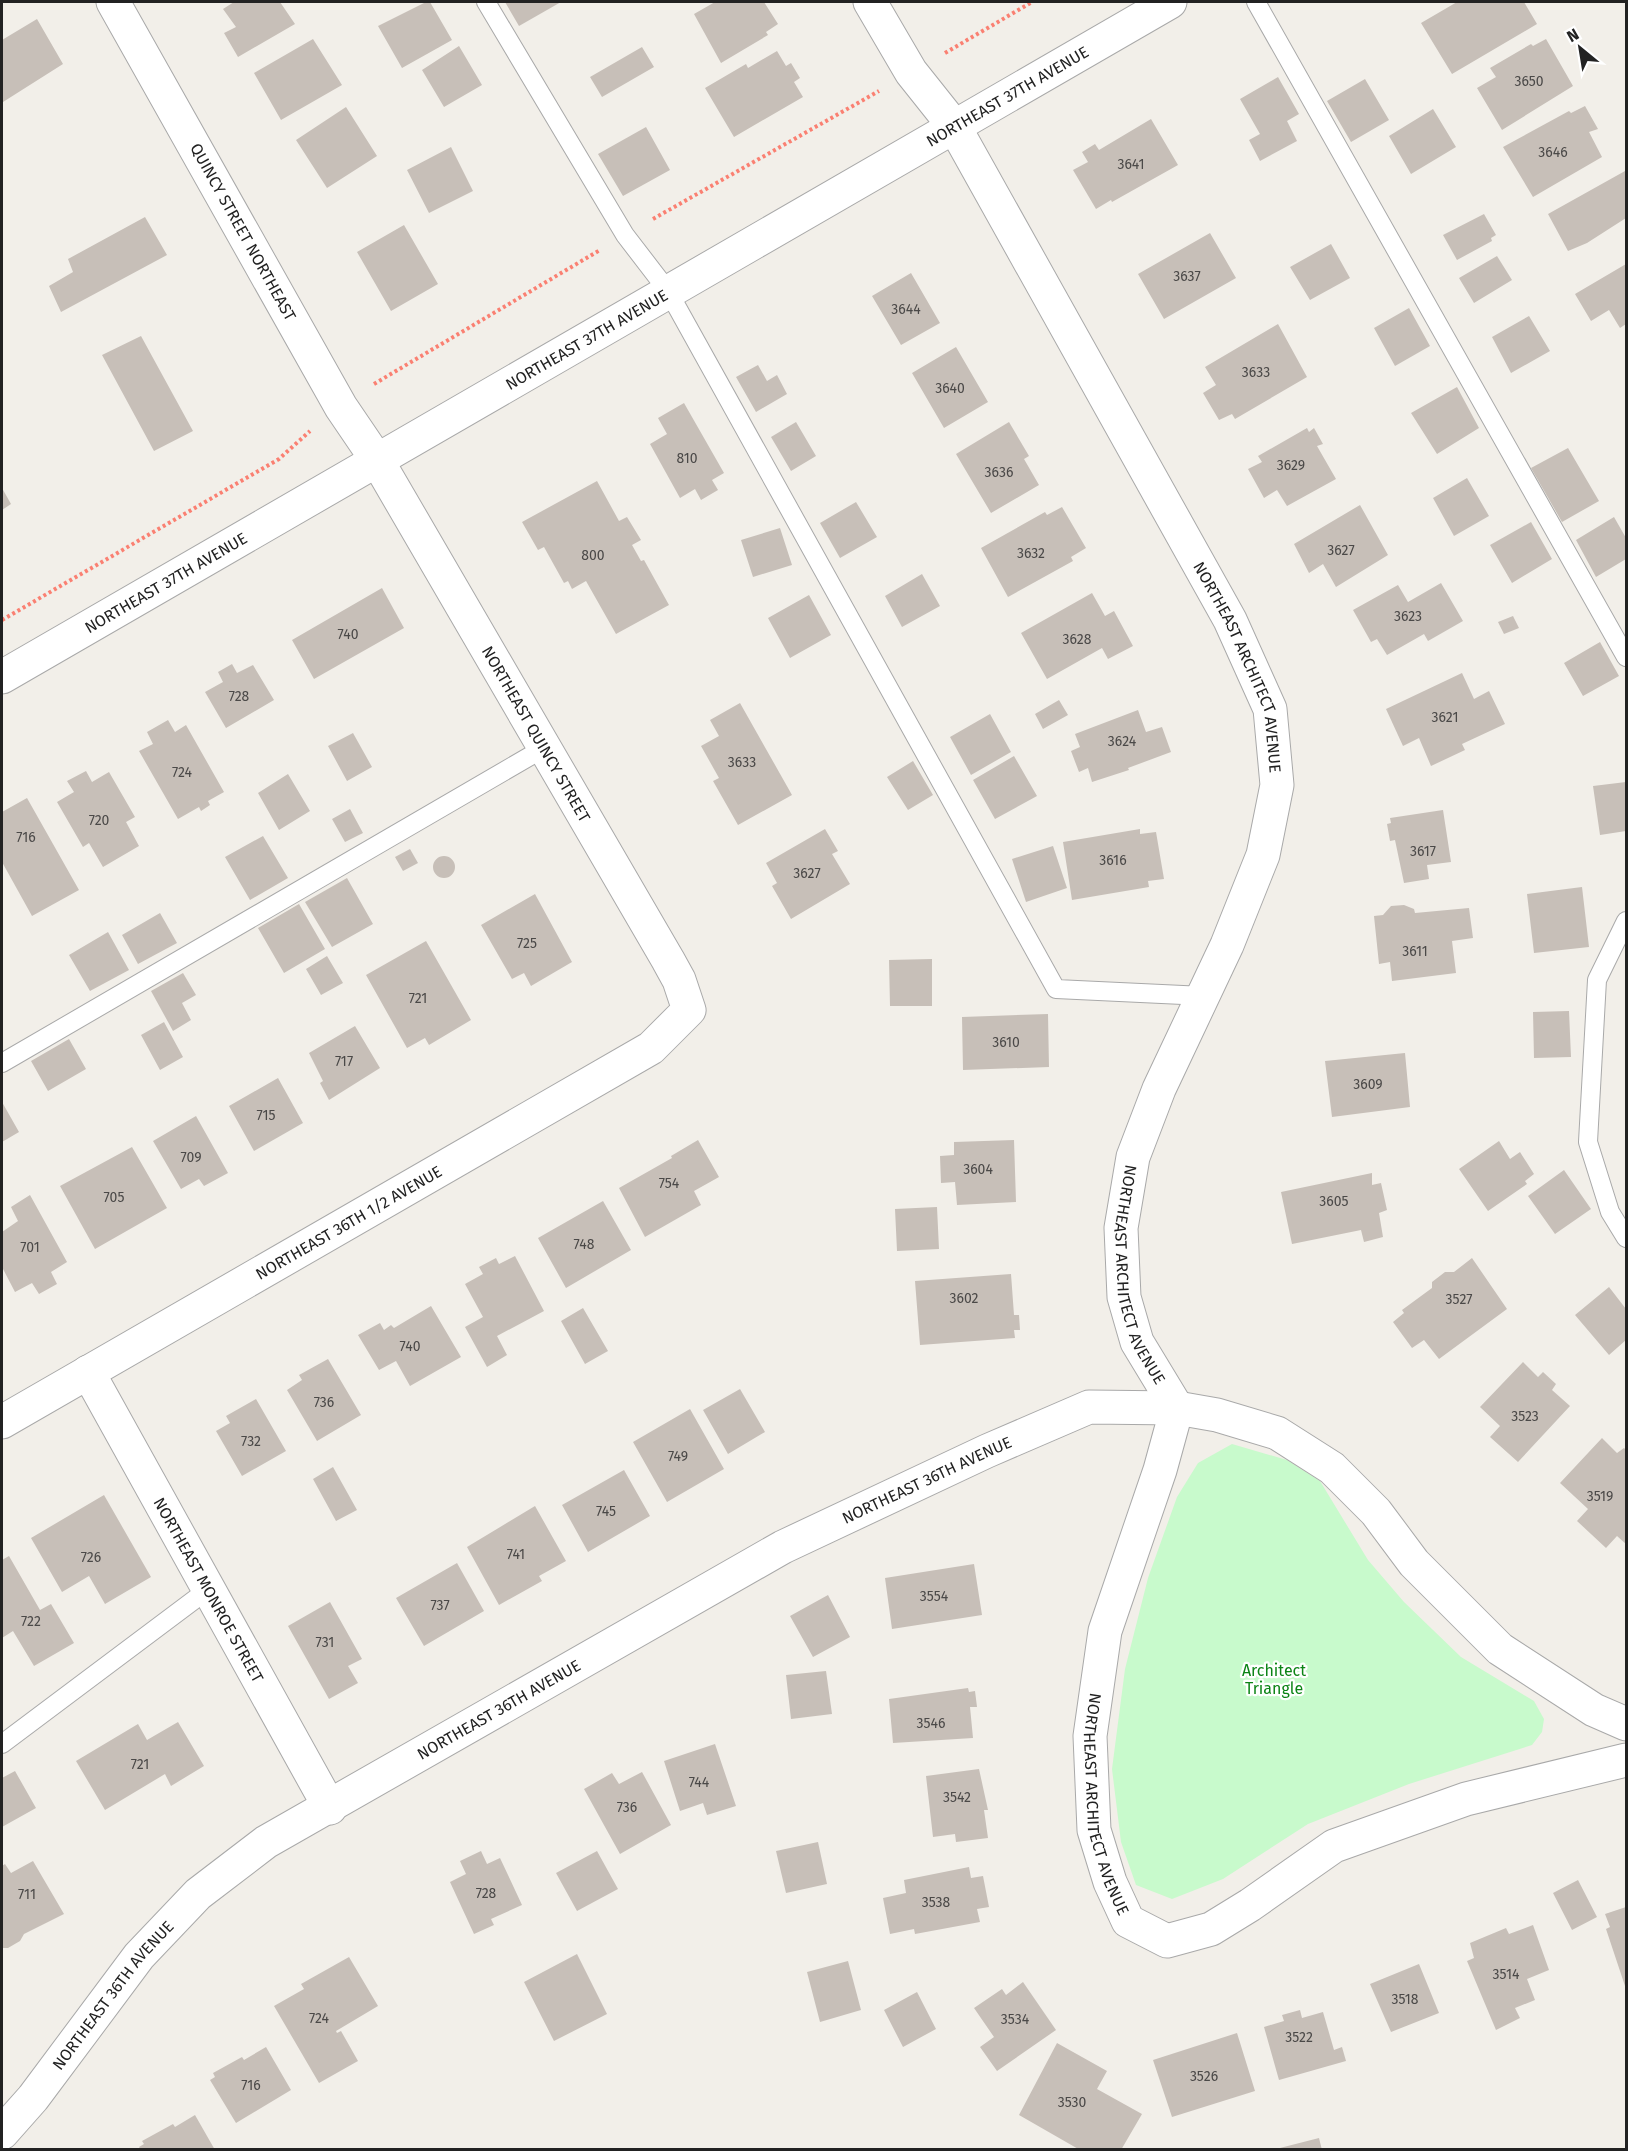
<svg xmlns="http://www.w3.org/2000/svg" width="1628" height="2151" font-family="'Fira Sans',sans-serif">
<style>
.park{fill:#c8facc}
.building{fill:#c7bfb8}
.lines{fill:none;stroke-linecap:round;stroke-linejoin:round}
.service-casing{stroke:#a9a9a9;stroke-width:20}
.minor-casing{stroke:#a9a9a9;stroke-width:35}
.tertiary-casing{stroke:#a9a9a9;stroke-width:35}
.path{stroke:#fa8072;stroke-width:4;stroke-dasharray:3 3;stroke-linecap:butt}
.service{stroke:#fff;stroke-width:18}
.minor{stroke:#fff;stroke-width:33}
.tertiary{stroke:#fff;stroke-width:33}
.labels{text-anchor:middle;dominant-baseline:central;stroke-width:4.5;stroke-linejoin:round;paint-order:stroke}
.number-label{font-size:14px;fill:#4b4948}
.street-label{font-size:16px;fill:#222;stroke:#fff}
.park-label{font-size:16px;fill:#0c8416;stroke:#fff}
</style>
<rect width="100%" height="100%" fill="#f2efe9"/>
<!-- park -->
<path class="park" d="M1232 1444 1287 1460 1320 1481 1368 1560 1404 1602 1461 1657 1534 1701 1544 1719 1542 1732 1532 1745 1409 1784 1308 1824 1223 1879 1172 1899 1136 1885 1121 1842 1112 1769 1125 1669 1148 1578 1177 1497 1198 1463Z"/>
<!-- building -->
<path class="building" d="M234 2H280L295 24 238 57 224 33 236 27 223 9Z
M426 2H430L452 40 402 68 378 26Z
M505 2H561L519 26Z
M715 2H764L778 24 766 32 768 35 721 63 694 14Z
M1457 2H1524L1537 24 1452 74 1421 23Z
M37 19 63 64 3 102 2 40Z
M313 39 342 85 281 120 254 73Z
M1546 39 1573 86 1502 130 1477 88 1496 77 1490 68 1531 44 1533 46Z
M459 46 482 85 444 107 422 70Z
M642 47 654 67 602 97 590 77Z
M777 51 786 66 791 63 800 78 794 82 803 97 734 137 705 88 746 64 748 68Z
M1278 77 1299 114 1287 121 1297 141 1260 161 1249 140 1260 134 1240 99Z
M1365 79 1389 120 1351 142 1327 101Z
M1585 106 1598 129 1589 132 1602 157 1533 197 1503 147 1569 111 1571 113Z
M346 107 377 156 327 188 296 140Z
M1433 109 1456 147 1411 174 1389 136Z
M1151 119 1178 165 1112 202 1111 200 1096 209 1073 170 1088 162 1082 152 1095 144 1099 150Z
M646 127 670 170 623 196 598 154Z
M451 147 473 191 429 213 407 170Z
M1625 171 1626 218 1587 243 1568 251 1548 214Z
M1484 214 1496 235 1491 238 1492 241 1457 260 1443 235Z
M145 217 167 255 61 312 49 286 73 272 68 259Z
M404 225 438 284 391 311 357 252Z
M1210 233 1236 278 1164 319 1138 274Z
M1331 244 1350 278 1310 300 1290 267Z
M1497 256 1512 280 1474 303 1459 278Z
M1626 264V324L1620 328 1609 310 1591 321 1575 294Z
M911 273 940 323 901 345 872 296Z
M1409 308 1430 346 1395 366 1374 328Z
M1529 316 1550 351 1511 373 1492 337Z
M1278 324 1307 377 1235 419 1232 414 1219 420 1203 393 1216 385 1205 367Z
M141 336 193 431 154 451 102 355Z
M956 347 988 402 944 428 912 373Z
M758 365 767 381 777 375 787 394 756 412 736 377Z
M1457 387 1479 428 1437 454 1411 413Z
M684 403 724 473 712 480 718 490 701 500 695 489 680 498 650 444 667 434 658 418Z
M796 422 816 456 791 471 771 437Z
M1009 422 1029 456 1024 459 1039 485 991 513 956 454Z
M1307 428 1309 432 1314 428 1323 444 1317 446 1336 479 1287 506 1277 490 1264 498 1248 469 1262 462 1258 456Z
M1568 448 1599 501 1562 522 1531 468Z
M1467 478 1489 516 1454 536 1433 498Z
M597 481 619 521 627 517 641 540 632 545 641 561 644 560 669 605 616 634 586 581 572 589 568 581 564 583 544 547 538 550 522 522Z
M2 488 11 504 2 510Z
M856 502 877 537 840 558 820 523Z
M1360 505 1388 555 1336 587 1323 564 1309 573 1294 544Z
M1062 507 1086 548 1071 557 1073 561 1008 597 981 548 1045 512 1047 515Z
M1614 517 1626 538V559L1596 577 1576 540Z
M1531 522 1552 559 1512 583 1490 545Z
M780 528 792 565 753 577 741 540Z
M922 574 940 606 902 627 885 596Z
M1441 583 1463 621 1428 641 1424 634 1387 655 1377 639 1371 642 1353 610 1398 585 1408 602Z
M382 588 404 628 314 679 292 640Z
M1092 593 1105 616 1114 611 1133 646 1108 659 1102 648 1047 679 1021 633Z
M809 595 831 635 790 658 768 618Z
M1513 616 1519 628 1504 634 1498 622Z
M1600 642 1619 676 1583 696 1564 663Z
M232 664 237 673 253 665 274 700 226 728 205 692 223 682 218 672Z
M1462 673 1474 699 1489 691 1505 724 1462 744 1465 750 1431 766 1419 738 1403 746 1386 709Z
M1059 700 1068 715 1043 729 1035 714Z
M740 703 792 795 738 825 713 781 719 778 701 746 719 736 710 720Z
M1138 710 1146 732 1162 727 1171 752 1128 768 1129 770 1092 782 1088 768 1079 772 1071 751 1080 747 1075 734Z
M990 714 1011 752 971 775 950 737Z
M168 720 175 732 186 725 224 792 208 801 210 805 201 811 199 807 178 819 139 751 153 744 147 732Z
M353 733 372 767 347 781 328 746Z
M1014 756 1037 796 995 819 973 780Z
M913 761 933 795 908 810 887 777Z
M86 771 92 782 109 772 135 817 126 822 139 846 103 867 89 843 83 847 57 802 74 792 67 781Z
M288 774 310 811 279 830 258 793Z
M1626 782V831L1600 835 1593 786Z
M27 798 79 890 32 916 2 862V812Z
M350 809 363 833 345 842 332 819Z
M1443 810 1451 862 1427 865 1429 879 1404 883 1395 840 1390 841 1387 824 1391 823 1390 818Z
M825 829 838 851 832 854 850 884 791 919 772 886 777 883 766 863Z
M1140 829V834L1156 832 1164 879 1148 881 1149 887 1072 900 1063 842Z
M263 836 288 878 250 900 225 857Z
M1053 846 1067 888 1026 902 1012 859Z
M410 849 418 863 403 871 395 857Z
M433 867a11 11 0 1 1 22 0a11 11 0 1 1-22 0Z
M347 878 373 924 332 947 305 902Z
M1582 887 1589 947 1534 953 1527 894Z
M535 894 572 962 531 986 524 973 512 979 481 925Z
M299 904 325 949 284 973 258 928Z
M1404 905 1414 909 1415 913 1469 908 1473 938 1452 941 1456 973 1392 981 1390 962 1379 964 1374 916 1383 915 1391 906Z
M160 913 177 943 138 964 122 935Z
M108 932 129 970 90 991 69 955Z
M426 941 471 1020 429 1045 425 1038 407 1048 366 975Z
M327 956 343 983 321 995 306 969Z
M932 959V1006H890L889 960Z
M183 973 196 995 182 1003 191 1020 173 1031 151 991Z
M1569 1011 1571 1057 1534 1058 1533 1012Z
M1048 1014 1049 1067 963 1070 962 1017Z
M164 1022 183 1057 160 1070 141 1035Z
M355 1026 380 1068 329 1100 320 1083 323 1081 309 1053Z
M69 1039 86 1069 48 1091 31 1061Z
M1405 1053 1410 1107 1332 1117 1325 1061Z
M278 1078 303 1123 254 1151 229 1106Z
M2 1102 19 1132 2 1142Z
M196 1116 228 1173 204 1186 199 1179 181 1189 153 1141Z
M698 1140 719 1177 694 1191 701 1205 645 1237 619 1188 672 1158 671 1156Z
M1014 1140 1016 1202 957 1205 955 1182 941 1183 940 1156 954 1155V1142Z
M1499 1141 1510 1159 1520 1152 1534 1174 1525 1181 1527 1184 1488 1211 1459 1169Z
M132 1147 167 1208 95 1249 60 1186Z
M1564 1170 1591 1209 1555 1234 1528 1196Z
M1372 1173V1185L1381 1183 1387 1210 1379 1213 1383 1237 1364 1242 1361 1230 1292 1244 1281 1192Z
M30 1195 67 1262 51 1272 57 1284 39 1294 32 1283 15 1292 2 1267V1232L18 1221 11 1207Z
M603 1201 631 1250 566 1288 538 1238Z
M937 1207 939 1249 897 1251 895 1209Z
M515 1256 544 1311 497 1336 507 1355 487 1367 465 1327 483 1317 465 1284 483 1274 479 1267 496 1258 499 1264Z
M1472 1258 1507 1309 1439 1359 1424 1340 1412 1348 1393 1322 1404 1313 1402 1310 1432 1288V1282L1445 1272H1454Z
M1011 1274 1014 1315H1019L1020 1330H1014L1015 1338 920 1345 915 1281Z
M1609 1287 1626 1309V1340L1609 1355 1575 1315Z
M431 1306 461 1357 410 1386 396 1361 379 1370 358 1335 380 1323 384 1330 391 1325 394 1328Z
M583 1308 608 1351 585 1364 561 1321Z
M328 1359 361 1415 317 1441 287 1390 302 1380 299 1375Z
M1523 1362 1538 1377 1543 1372 1556 1384 1552 1390 1570 1406 1518 1462 1490 1437 1500 1426 1480 1407Z
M740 1389 765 1432 728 1454 703 1410Z
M256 1399 286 1451 242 1476 216 1431 230 1423 226 1416Z
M690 1409 724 1469 667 1502 633 1442Z
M1602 1438 1617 1453 1624 1448 1626 1450V1544L1617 1536 1606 1548 1577 1521 1588 1509 1560 1483Z
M333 1467 357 1510 336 1521 313 1479Z
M624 1470 650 1516 588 1552 562 1505Z
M104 1495 151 1577 105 1604 89 1576 62 1592 31 1538Z
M535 1506 566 1561 539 1576 542 1581 499 1605 467 1547Z
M9 1556 40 1610 51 1604 74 1643 34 1666 13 1631 2 1638V1560Z
M457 1563 484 1611 424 1646 396 1598Z
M974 1564 982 1615 892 1629 885 1578Z
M828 1595 850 1637 813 1657 790 1616Z
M330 1602 362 1659 348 1666 358 1683 329 1699 288 1626Z
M826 1671 832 1714 791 1719 786 1675Z
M968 1688 969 1692 975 1691 977 1707H970L973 1738 893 1743 889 1699Z
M178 1722 204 1766 171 1786 165 1774 105 1810 76 1761 138 1724 147 1740Z
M715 1744 736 1806 707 1815 703 1803 680 1811 664 1761Z
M979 1769 988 1810H984L988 1838 956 1842 955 1834 933 1837 926 1776Z
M15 1771 36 1808 2 1827V1778Z
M642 1772 671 1825 620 1854 584 1789 612 1773 619 1784Z
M818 1842 827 1884 786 1893 776 1851Z
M481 1851 487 1864 500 1858 522 1905 491 1919 494 1925 474 1934 450 1882 466 1874 460 1861Z
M597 1851 618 1889 577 1911 556 1873Z
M33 1861 64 1914 24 1934 20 1941 8 1948H2V1866L5 1864 11 1873Z
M969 1867 971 1878 983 1876 989 1907 977 1909 980 1922 915 1934 914 1929 890 1934 883 1898 906 1893 904 1880Z
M1578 1880 1597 1917 1572 1930 1553 1893Z
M1626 1907V1989L1606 1929 1610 1927 1605 1914Z
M1533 1925 1549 1970 1527 1979 1535 2000 1515 2008 1520 2018 1496 2030 1467 1961 1474 1958 1470 1943 1506 1928 1509 1934Z
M577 1954 607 2014 554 2041 524 1982Z
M349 1957 378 2006 336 2031 337 2033 341 2031 358 2061 319 2083 274 2006 304 1989 301 1984Z
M848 1961 861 2010 820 2022 807 1972Z
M1419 1964 1439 2013 1391 2032 1370 1984Z
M1023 1982 1056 2030 997 2071 980 2047 994 2037 974 2008 1002 1989 1006 1995Z
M917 1992 936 2029 903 2047 884 2010Z
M1300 2010 1302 2018 1323 2012 1334 2050 1342 2047 1346 2061 1279 2080 1264 2027 1284 2021 1282 2015Z
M1237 2033 1255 2091 1172 2117 1153 2060Z
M1057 2043 1107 2071 1097 2089 1142 2114 1121 2150H1080L1019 2115Z
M266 2047 291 2090 236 2123 210 2080 215 2077 213 2073 242 2057 244 2060Z
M195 2115 215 2150H141L139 2147 144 2144 142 2141 173 2124 175 2127Z
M1319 2138 1322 2150H1277L1276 2149Z"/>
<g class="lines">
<defs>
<path id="service" d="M486 2 625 235 668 291 1056 989 1204 996
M1256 2 1626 657
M1626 921 1597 980 1588 1142 1610 1212 1626 1238
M2 1063 544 748
M2 1744 210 1588"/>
<g id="minor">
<path id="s1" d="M870 2 911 72 954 126 1230 620 1270 709 1277 785 1263 855 1227 945 1159 1089 1133 1157 1121 1228 1124 1297 1137 1342 1177 1408 1160 1470 1105 1631 1090 1736 1094 1830 1110 1882 1128 1921 1167 1941 1211 1929 1250 1905 1334 1846 1466 1799 1626 1760"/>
<path id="s2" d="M88 1372 330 1808"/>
<path id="s3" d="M2 1422 651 1048 689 1010 679 980 668 960 377 460 341 407 113 2"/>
<path id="s4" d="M2 2133 33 2098 139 1956 198 1894 266 1842 783 1547 987 1451 1089 1407 1177 1408 1217 1415 1277 1433 1332 1468 1376 1512 1414 1563 1500 1649 1594 1710 1626 1724"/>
</g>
<g id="tertiary">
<path id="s5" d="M2 677 1170 2"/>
</g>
</defs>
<!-- service casing -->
<use href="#service" class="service-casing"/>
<!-- minor casing -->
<use href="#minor" class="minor-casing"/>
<!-- tertiary casing -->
<use href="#tertiary" class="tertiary-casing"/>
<!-- path -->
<path class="path" d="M945 53 1032 2
M653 219 879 91
M374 384 600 250
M2 620 279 459 310 431"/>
<!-- service -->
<use href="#service" class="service"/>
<!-- minor -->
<use href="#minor" class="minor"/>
<!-- tertiary -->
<use href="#tertiary" class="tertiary"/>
</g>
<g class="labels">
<!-- number labels -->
<g class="number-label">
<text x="1529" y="81">3650</text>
<text x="1553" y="152">3646</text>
<text x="1131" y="164">3641</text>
<text x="1187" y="276">3637</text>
<text x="906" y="309">3644</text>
<text x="1256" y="372">3633</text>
<text x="950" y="388">3640</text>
<text x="687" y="458">810</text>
<text x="1291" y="465">3629</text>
<text x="999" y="472">3636</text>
<text x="1341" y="550">3627</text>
<text x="1031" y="553">3632</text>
<text x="593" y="555">800</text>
<text x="1408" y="616">3623</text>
<text x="348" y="634">740</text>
<text x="1077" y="639">3628</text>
<text x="239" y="696">728</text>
<text x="1445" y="717">3621</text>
<text x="1122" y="741">3624</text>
<text x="742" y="762">3633</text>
<text x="182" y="772">724</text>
<text x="99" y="820">720</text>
<text x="26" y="837">716</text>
<text x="1423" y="851">3617</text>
<text x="1113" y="860">3616</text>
<text x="807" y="873">3627</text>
<text x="527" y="943">725</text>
<text x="1415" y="951">3611</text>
<text x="418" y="998">721</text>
<text x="1006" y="1042">3610</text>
<text x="344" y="1061">717</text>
<text x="1368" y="1084">3609</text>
<text x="266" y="1115">715</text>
<text x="191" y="1157">709</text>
<text x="978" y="1169">3604</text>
<text x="669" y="1183">754</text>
<text x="114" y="1197">705</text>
<text x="1334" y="1201">3605</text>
<text x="584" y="1244">748</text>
<text x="30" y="1247">701</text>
<text x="964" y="1298">3602</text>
<text x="1459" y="1299">3527</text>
<text x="410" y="1346">740</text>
<text x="324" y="1402">736</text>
<text x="1525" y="1416">3523</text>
<text x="251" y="1441">732</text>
<text x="678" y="1456">749</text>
<text x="1600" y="1496">3519</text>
<text x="606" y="1511">745</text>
<text x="516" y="1554">741</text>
<text x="91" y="1557">726</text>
<text x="934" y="1596">3554</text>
<text x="440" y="1605">737</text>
<text x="31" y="1621">722</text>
<text x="325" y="1642">731</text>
<text x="931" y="1723">3546</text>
<text x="140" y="1764">721</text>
<text x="699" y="1782">744</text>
<text x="957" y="1797">3542</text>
<text x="627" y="1807">736</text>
<text x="486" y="1893">728</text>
<text x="27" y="1894">711</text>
<text x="936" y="1902">3538</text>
<text x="1506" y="1974">3514</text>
<text x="1405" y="1999">3518</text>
<text x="319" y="2018">724</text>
<text x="1015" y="2019">3534</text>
<text x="1299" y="2037">3522</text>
<text x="1204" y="2076">3526</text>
<text x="251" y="2085">716</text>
<text x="1072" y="2102">3530</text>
</g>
<!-- street labels -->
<g class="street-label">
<text stroke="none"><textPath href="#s5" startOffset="1161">NORTHEAST 37TH AVENUE</textPath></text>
<text transform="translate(243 232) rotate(61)">QUINCY STREET NORTHEAST</text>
<text stroke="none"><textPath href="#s5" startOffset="675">NORTHEAST 37TH AVENUE</textPath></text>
<text stroke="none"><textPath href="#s5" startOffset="189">NORTHEAST 37TH AVENUE</textPath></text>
<text stroke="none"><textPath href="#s1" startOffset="764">NORTHEAST ARCHITECT AVENUE</textPath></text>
<text transform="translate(536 734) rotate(60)">NORTHEAST QUINCY STREET</text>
<text stroke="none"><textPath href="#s3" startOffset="400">NORTHEAST 36TH 1/2 AVENUE</textPath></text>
<text stroke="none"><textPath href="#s1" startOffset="1412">NORTHEAST ARCHITECT AVENUE</textPath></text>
<text stroke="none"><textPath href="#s4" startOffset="1149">NORTHEAST 36TH AVENUE</textPath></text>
<text stroke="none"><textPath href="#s2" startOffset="249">NORTHEAST MONROE STREET</textPath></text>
<text stroke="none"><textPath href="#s4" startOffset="663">NORTHEAST 36TH AVENUE</textPath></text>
<text stroke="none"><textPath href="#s1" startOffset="1966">NORTHEAST ARCHITECT AVENUE</textPath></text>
<text stroke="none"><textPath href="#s4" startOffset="177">NORTHEAST 36TH AVENUE</textPath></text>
</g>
<!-- park labels -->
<g class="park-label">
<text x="1274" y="1670">Architect<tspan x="1274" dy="18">Triangle</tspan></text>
</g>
</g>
<!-- border -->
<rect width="1628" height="2151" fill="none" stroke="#222222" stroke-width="6"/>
<!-- north arrow -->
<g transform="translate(1580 48) rotate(330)" stroke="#ffffff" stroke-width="4.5" paint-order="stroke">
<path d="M0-4.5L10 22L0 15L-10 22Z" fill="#222222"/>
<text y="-9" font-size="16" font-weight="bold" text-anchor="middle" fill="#222222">N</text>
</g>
</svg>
